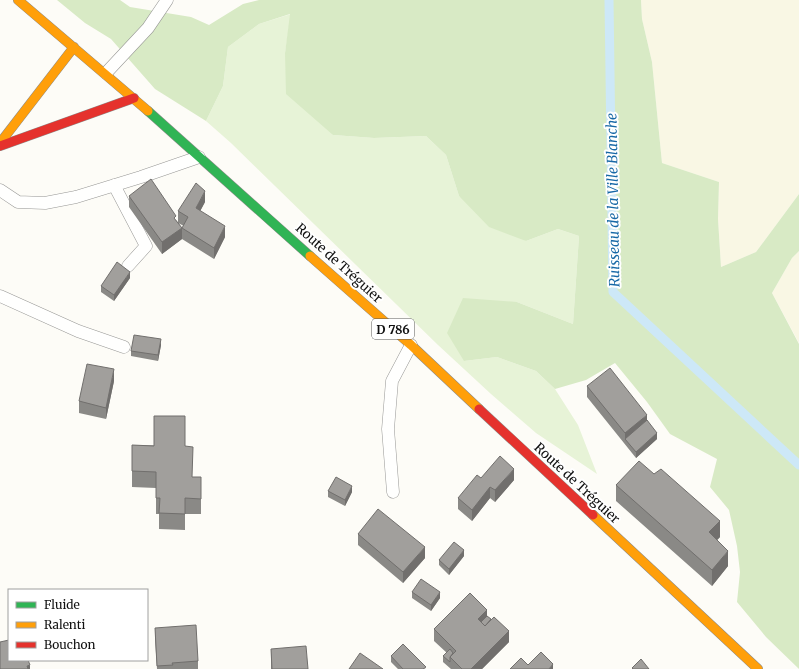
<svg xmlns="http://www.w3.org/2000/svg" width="799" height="669" font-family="Merriweather,serif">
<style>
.farmland{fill:#f9f7e4}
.green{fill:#e7f3d7}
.forest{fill:#d8eac5}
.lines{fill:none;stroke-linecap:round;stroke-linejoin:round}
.stream{stroke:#cde8f7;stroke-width:9}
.lane-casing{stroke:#979795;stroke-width:13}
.fast-casing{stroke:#8e8d8b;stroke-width:10}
.slow-casing{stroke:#8e8d8b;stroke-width:10}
.jam-casing{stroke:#8e8d8b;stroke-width:10}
.lane{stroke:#fffffe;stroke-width:12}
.fast{stroke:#30b455;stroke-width:9}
.slow{stroke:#ff9f0a;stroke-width:9}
.jam{stroke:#e5322d;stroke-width:9}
.wall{fill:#8a8986}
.shaded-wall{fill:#716f6d}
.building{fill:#a19f9c;stroke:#716f6d}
.labels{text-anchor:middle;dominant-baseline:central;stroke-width:4;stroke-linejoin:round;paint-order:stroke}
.shield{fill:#fff;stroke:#585858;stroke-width:1}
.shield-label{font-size:12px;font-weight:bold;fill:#111}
.street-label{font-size:13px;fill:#111;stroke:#fff}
.water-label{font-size:14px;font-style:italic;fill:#1768a6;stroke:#fff}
</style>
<rect width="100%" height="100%" fill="#fdfcf7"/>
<!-- farmland -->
<path class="farmland" d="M641 0H799V194L756 252 721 267 718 219 719 182 662 163 652 62 642 19Z
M799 251V343L772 293 792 258Z"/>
<!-- green -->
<path class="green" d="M291 14 285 53 333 135 374 138 426 136 446 155 459 196 526 241 558 229 579 236 573 324 517 302 464 361 497 357 536 371 555 389 578 425 597 474 536 433 491 394 438 345 231 143 206 121 223 86 228 47 259 24Z"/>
<!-- forest -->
<path class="forest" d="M57 0H120L130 7 191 17 209 25 243 4 259 0H641L642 19 652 62 662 163 719 182 718 219 721 267 756 252 799 194V251L792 258 772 293 799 344V669L766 637 737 602 740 572 737 546 729 510 710 487 717 459 670 434 647 402 615 363 586 380 555 389 536 371 497 357 464 361 447 333 463 298 517 302 573 324 579 236 558 229 526 241 489 227 459 196 446 155 426 136 374 138 333 135 286 94 285 53 290 14 259 24 228 47 223 86 206 121 155 89 111 39 85 23Z"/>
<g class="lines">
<!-- stream -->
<path class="stream" d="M609 0 613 292 799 465"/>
<defs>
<path id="lane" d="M106 73 148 28 167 0
M114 185 146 246 128 266
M0 190 18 202 45 203 76 197 141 177 199 157
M0 296 78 331 124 347
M393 492 388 429 392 381 411 345"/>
<path id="fast" d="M148 111 310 256"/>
<path id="slow" d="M18 0 148 111
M0 143 74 47
M310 256 411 345 479 409
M593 515 758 669"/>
<path id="jam" d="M0 146 134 98
M479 409 593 515"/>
</defs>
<!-- lane casing -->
<use href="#lane" class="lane-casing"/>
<!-- fast casing -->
<use href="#fast" class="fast-casing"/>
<!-- slow casing -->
<use href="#slow" class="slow-casing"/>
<!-- jam casing -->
<use href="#jam" class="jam-casing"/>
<!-- lane -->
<use href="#lane" class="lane"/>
<!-- fast -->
<use href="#fast" class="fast"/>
<!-- slow -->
<use href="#slow" class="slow"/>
<!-- jam -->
<use href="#jam" class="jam"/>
</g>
<!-- wall -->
<path class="wall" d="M129 196 176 220 182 228 184 226 178 223V211L205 202 200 211 225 237 214 259 182 239 162 254 129 207Z
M130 278 114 301 101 292V286Z
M161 345 158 361 131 356V351Z
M114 381 106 419 79 413V401Z
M587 386 647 420 657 439 636 458 587 397Z
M132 445 185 446 192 477H201V514H185V530L159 529V514H156V488L132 487Z
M481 478 514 480 495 502 490 498 472 521 458 509V498Z
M616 485 720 537 717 540 728 566 712 586 616 501Z
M328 491 352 492 345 506 328 497Z
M358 534 425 558 403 583 358 545Z
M464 556 449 575 439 565V560Z
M412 592 440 598 431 611 412 598Z
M487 616 509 642 482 669H451L443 662V656L447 653 434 641V629Z
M155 628 198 661V669H157L155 639Z
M271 649 308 669H271Z
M391 656 426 669H398L391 662Z"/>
<!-- shaded-wall -->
<path class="shaded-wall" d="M205 191V202L196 219V208Z
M225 226V237L214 259V248Z
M182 228V239L162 254V242Z
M130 272V278L114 301V295Z
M161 339V345L158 361V355Z
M114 369V381L106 419V408Z
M647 415V426L625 439V433Z
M657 433V439L636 458V452Z
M514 469V480L495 502V490Z
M352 486V492L345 506V500Z
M490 487V498L472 521V510Z
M720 521V537L709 548V532Z
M425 547V558L403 583V572Z
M464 550V556L449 575V569Z
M728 551V566L712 586V570Z
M440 592V598L431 611V605Z
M487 610V622L481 628 478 619Z
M509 631V642L482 669H471Z
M553 664V669H549Z
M30 665V669H27V666Z"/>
<!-- building -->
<path class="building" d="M151 179 176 216 174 218 182 228 162 242 129 196Z
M196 183 205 191 196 208 225 226 214 248 182 228 188 217 178 211Z
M117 262 130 272 114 295 101 286Z
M134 335 161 339 158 355 131 351Z
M87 364 114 369 106 408 79 401Z
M610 368 647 415 625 433 587 386Z
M154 416H185V446L193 447 192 477H201V499L185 498V514L159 513 160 498H156V472L132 471V445L154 446Z
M647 420 657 433 636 452 625 439Z
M500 456 514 469 495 490 490 487 472 510 458 498 477 475 481 478Z
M639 461 654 474 661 469 720 521 709 532 728 551 712 570 616 485Z
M336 477 352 486 345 500 328 491Z
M378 509 425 547 403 572 358 534Z
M454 542 464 550 449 569 439 560Z
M421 579 440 592 431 605 412 592Z
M470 593 487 610 478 619 485 626 494 617 509 631 471 669H462L450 657 456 651 434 629Z
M487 616 491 619 485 626 481 622Z
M196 625 198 661 172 663 173 665 157 666 155 628Z
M9 640V660H28L30 665 27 666 28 669H0V642Z
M403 644 426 667 423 669H403L391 656Z
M306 646 308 669H272L271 649Z
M450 649 453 653 450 657V662L443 656Z
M541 652 553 664 549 669H510L521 658 528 665Z
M360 653 383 669H349Z
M641 659 649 669H633L632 668Z"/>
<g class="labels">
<!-- shield labels -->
<rect class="shield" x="372" y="319" width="42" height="20" rx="3"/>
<g class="shield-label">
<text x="393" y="329">D 786</text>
</g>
<!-- street labels -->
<g class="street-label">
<text transform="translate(339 263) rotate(42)">Route de Tréguier</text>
<text transform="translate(577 483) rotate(43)">Route de Tréguier</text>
</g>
<!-- water labels -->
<g class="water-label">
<text transform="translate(613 200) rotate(-91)">Ruisseau de la Ville Blanche</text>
</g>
</g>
<!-- legend -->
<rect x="8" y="589" width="140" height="72" fill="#ffffff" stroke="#a0a0a0"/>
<rect x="16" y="602" width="20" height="6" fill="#30b455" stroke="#a0a0a0"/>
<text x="44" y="609" font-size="12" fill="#111111">Fluide</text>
<rect x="16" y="622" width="20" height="6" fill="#ff9f0a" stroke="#a0a0a0"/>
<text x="44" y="629" font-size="12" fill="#111111">Ralenti</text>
<rect x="16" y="642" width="20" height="6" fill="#e5322d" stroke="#a0a0a0"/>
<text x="44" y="649" font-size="12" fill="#111111">Bouchon</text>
</svg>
